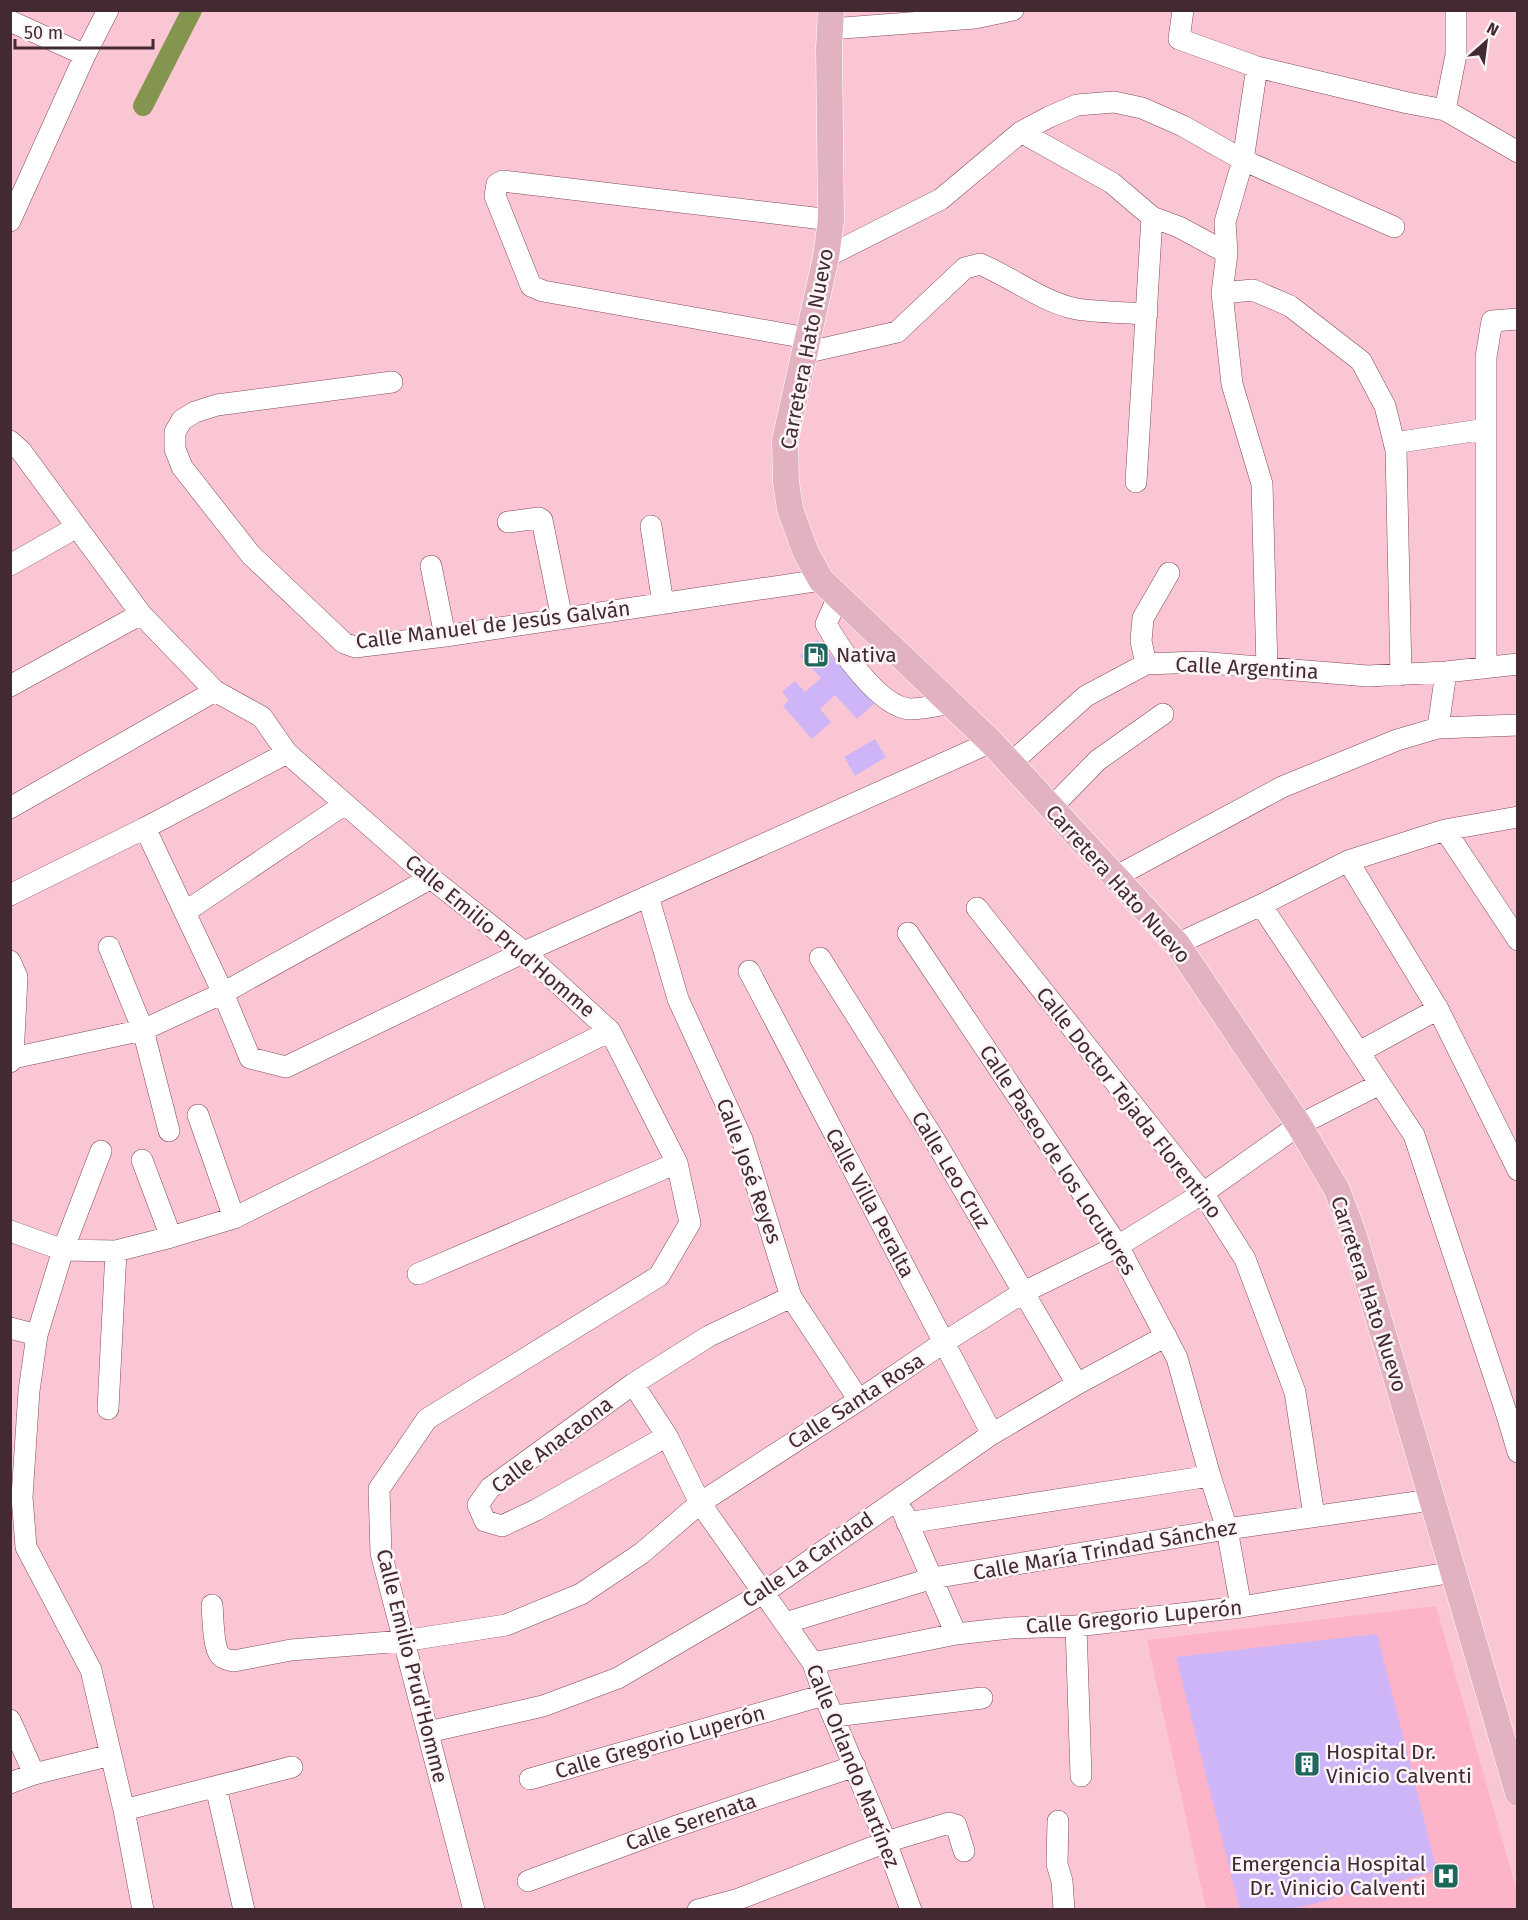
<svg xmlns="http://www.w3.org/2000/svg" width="1528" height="1920" font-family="'Fira Sans',sans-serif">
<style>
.built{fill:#fdb4c8}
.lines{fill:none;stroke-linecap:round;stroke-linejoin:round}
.canal{stroke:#83954f;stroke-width:20}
.building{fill:#ceb5f8}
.minor-casing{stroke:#82495a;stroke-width:22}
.major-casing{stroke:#fff;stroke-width:27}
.minor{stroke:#fff;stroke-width:21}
.major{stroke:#e2b2c0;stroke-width:26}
.labels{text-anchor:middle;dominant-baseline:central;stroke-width:5;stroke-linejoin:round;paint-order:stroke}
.street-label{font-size:21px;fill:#432931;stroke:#fcf5f7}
.poi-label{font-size:21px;fill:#432931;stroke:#fcf5f7;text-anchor:start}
</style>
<rect width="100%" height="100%" fill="#fbc6d4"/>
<!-- built -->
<path class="built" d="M1436 1606 1517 1892V1909H1206L1147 1640Z"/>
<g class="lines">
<!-- canal -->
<path class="canal" d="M143 106 192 10"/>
</g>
<!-- building -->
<path class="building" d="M817 640 875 703 857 719 835 695 820 709 831 722 812 739 783 706 789 700 782 692 795 681 805 692 821 678 800 656Z
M875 739 886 757 855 776 844 757Z
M1377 1634 1437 1871 1290 1910H1240L1176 1657Z"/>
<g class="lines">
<defs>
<path id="minor" d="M1183 10 1179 39 1257 67 1408 103 1445 110 1518 152
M10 21 85 55
M830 29 975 18 1013 10
M1257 67 1243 160 1225 222 1227 253 1222 293 1232 384 1262 484 1267 668
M1445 110 1456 55V10
M1021 132 1112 183 1152 217 1179 227 1227 253
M10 221 85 55 108 10
M826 257 941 199 1021 132 1049 117 1077 105 1114 102 1142 108 1183 126 1243 160 1394 227
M1222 293 1253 290 1290 306 1361 361 1385 406 1396 450 1401 675
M807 338 543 291 531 286 495 196 497 184 503 181 831 220
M804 353 897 332 965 268 980 264C1011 277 1040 300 1072 308 1094 313 1124 312 1147 314
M392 382 217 405 195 412 182 420 175 432V449L182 467 251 555 344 643 355 647 445 636 821 580
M10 441 21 451 141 614 215 691 262 717 287 753 417 867 524 952 610 1031 677 1163 690 1223 659 1276 427 1419 379 1489 381 1553 474 1910
M1394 443 1486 429
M1136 482 1152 217
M508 522 539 518 542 520 562 619
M651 526 663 604
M10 565 77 527
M431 566 445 636
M838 597 826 624C840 649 879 707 910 709 923 709 939 705 952 703
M1146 664 1141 641 1143 618 1169 573
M1486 666V357L1492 321 1518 319
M10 686 141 614
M1438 728 1518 725
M1010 764 1086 696 1146 664 1198 662 1368 676 1446 672 1518 664
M10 808 215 691
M1051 808 1098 760 1163 714
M145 828 223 993 250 1058 286 1067 524 952 991 742
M1445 830 1518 940
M1348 861 1438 1009 1518 1170
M1115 877 1282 787 1397 740 1438 728 1446 672
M10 895 145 828 287 753
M648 896 678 999 742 1139 791 1297 859 1400
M1261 905 1414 1135 1507 1415 1518 1452
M977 908 1203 1193 1245 1259 1295 1392 1314 1516
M185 912 345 804
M908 933 1118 1246 1177 1358 1210 1476 1227 1529 1241 1607
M1177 944 1261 905 1348 861 1445 830 1518 817
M109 947 143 1030 169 1131
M820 958 934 1139 1077 1384
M10 961 17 977 13 1058 10 1062
M749 971 992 1434
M1359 1052 1438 1009
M13 1058 143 1030 223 993 431 878
M198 1115 234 1218
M101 1151 63 1250 37 1335 29 1391 22 1497 26 1547 91 1670 124 1810 143 1910
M142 1160 171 1237
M10 1231 63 1250 116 1251 171 1237 234 1218 610 1031
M418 1274 677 1163
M10 1328 37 1335
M633 1384 667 1436 700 1503 813 1663 824 1695 886 1842 911 1910
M108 1409 116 1251
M667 1436 536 1510 502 1526 485 1521 478 1505 490 1488 633 1384 709 1336 791 1297
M903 1512 956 1634
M907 1523 1210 1476
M212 1605C213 1616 213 1647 220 1655 223 1659 229 1660 234 1661L291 1650 403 1641 506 1625 581 1594 642 1553 700 1503 859 1400 943 1343 1024 1292 1118 1246 1203 1193 1299 1125 1380 1084
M785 1623 933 1578 1227 1529 1431 1500
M1076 1626 1081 1776
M813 1663 956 1634 1010 1628 1076 1626 1241 1607 1454 1572
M835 1716 982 1698
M10 1720 34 1774
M428 1732 543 1706 618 1678 763 1593 992 1434 1077 1384 1166 1336
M530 1779 824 1695
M10 1783 34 1774 111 1755
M216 1787 244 1910
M124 1810 292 1767
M1058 1821 1057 1864 1062 1881 1064 1910
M528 1881 674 1827 855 1766
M698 1910 736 1900 886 1842 949 1823 956 1825 964 1851"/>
<path id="major" d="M831 10 829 48 831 220 826 257 785 440 786 482 790 509 806 553 821 580 991 742 1177 944 1299 1125 1337 1190 1353 1233 1394 1370 1518 1793"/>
</defs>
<!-- minor casing -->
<use href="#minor" class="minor-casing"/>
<!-- major casing -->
<use href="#major" class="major-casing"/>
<!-- minor -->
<use href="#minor" class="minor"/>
<!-- major -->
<use href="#major" class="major"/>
</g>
<!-- icons -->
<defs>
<symbol id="fuel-square" viewBox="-11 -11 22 22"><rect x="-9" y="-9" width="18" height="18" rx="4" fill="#1f675d" stroke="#fcf5f7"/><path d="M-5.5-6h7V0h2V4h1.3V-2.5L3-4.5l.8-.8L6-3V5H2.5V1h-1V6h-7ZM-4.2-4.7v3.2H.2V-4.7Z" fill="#fff"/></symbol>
<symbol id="building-square" viewBox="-11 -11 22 22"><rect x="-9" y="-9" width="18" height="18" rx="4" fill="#1f675d" stroke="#fcf5f7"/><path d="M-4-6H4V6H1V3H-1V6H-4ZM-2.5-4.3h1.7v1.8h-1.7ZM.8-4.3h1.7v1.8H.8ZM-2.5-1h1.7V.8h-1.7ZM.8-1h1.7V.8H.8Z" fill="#fff"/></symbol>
<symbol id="hospital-square" viewBox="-11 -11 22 22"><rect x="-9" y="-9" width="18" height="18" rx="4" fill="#1f675d" stroke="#fcf5f7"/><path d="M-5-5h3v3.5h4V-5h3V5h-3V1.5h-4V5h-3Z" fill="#fff"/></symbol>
</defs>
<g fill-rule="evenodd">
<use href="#fuel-square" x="801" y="640" width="30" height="30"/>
<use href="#building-square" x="1292" y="1749" width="30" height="30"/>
<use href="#hospital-square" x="1431" y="1861" width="30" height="30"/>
</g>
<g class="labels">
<!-- street labels -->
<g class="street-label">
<text transform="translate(807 349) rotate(-79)">Carretera Hato Nuevo</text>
<text transform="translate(493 625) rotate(-7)">Calle Manuel de Jesús Galván</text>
<text transform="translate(1247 668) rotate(3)">Calle Argentina</text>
<text transform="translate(1118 884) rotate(48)">Carretera Hato Nuevo</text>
<text transform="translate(500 936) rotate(40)">Calle Emilio Prud'Homme</text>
<text transform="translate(1129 1103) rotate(52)">Calle Doctor Tejada Florentino</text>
<text transform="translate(1058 1160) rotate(57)">Calle Paseo de los Locutores</text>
<text transform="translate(951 1170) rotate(59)">Calle Leo Cruz</text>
<text transform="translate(749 1171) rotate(70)">Calle José Reyes</text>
<text transform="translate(870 1203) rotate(62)">Calle Villa Peralta</text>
<text transform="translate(1369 1294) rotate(72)">Carretera Hato Nuevo</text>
<text transform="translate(856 1401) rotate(-33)">Calle Santa Rosa</text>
<text transform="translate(552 1445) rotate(-37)">Calle Anacaona</text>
<text transform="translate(1105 1550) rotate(-10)">Calle María Trindad Sánchez</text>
<text transform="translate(808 1560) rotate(-34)">Calle La Caridad</text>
<text transform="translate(1134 1617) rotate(-5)">Calle Gregorio Luperón</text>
<text transform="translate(412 1666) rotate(76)">Calle Emilio Prud'Homme</text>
<text transform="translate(660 1742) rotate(-16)">Calle Gregorio Luperón</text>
<text transform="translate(853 1766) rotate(68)">Calle Orlando Martínez</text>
<text transform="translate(691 1822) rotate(-19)">Calle Serenata</text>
</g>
<!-- poi labels -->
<g class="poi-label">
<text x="836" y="655">Nativa</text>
<text x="1326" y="1752">Hospital Dr.<tspan x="1326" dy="24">Vinicio Calventi</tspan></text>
<text x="1426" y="1864" text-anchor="end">Emergencia Hospital<tspan x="1426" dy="24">Dr. Vinicio Calventi</tspan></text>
</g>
</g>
<!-- border -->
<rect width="1528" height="1920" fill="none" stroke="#432931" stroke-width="24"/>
<!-- north arrow -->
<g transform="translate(1486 42) rotate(28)" stroke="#fcf5f7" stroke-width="4.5" paint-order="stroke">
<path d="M0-4.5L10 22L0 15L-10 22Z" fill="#432931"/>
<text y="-9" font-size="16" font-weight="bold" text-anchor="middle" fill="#432931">N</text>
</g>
<!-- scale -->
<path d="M15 39v9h138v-9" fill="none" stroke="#432931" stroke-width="3"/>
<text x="24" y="39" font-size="18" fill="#432931" stroke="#fcf5f7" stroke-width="4.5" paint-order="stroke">50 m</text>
</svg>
